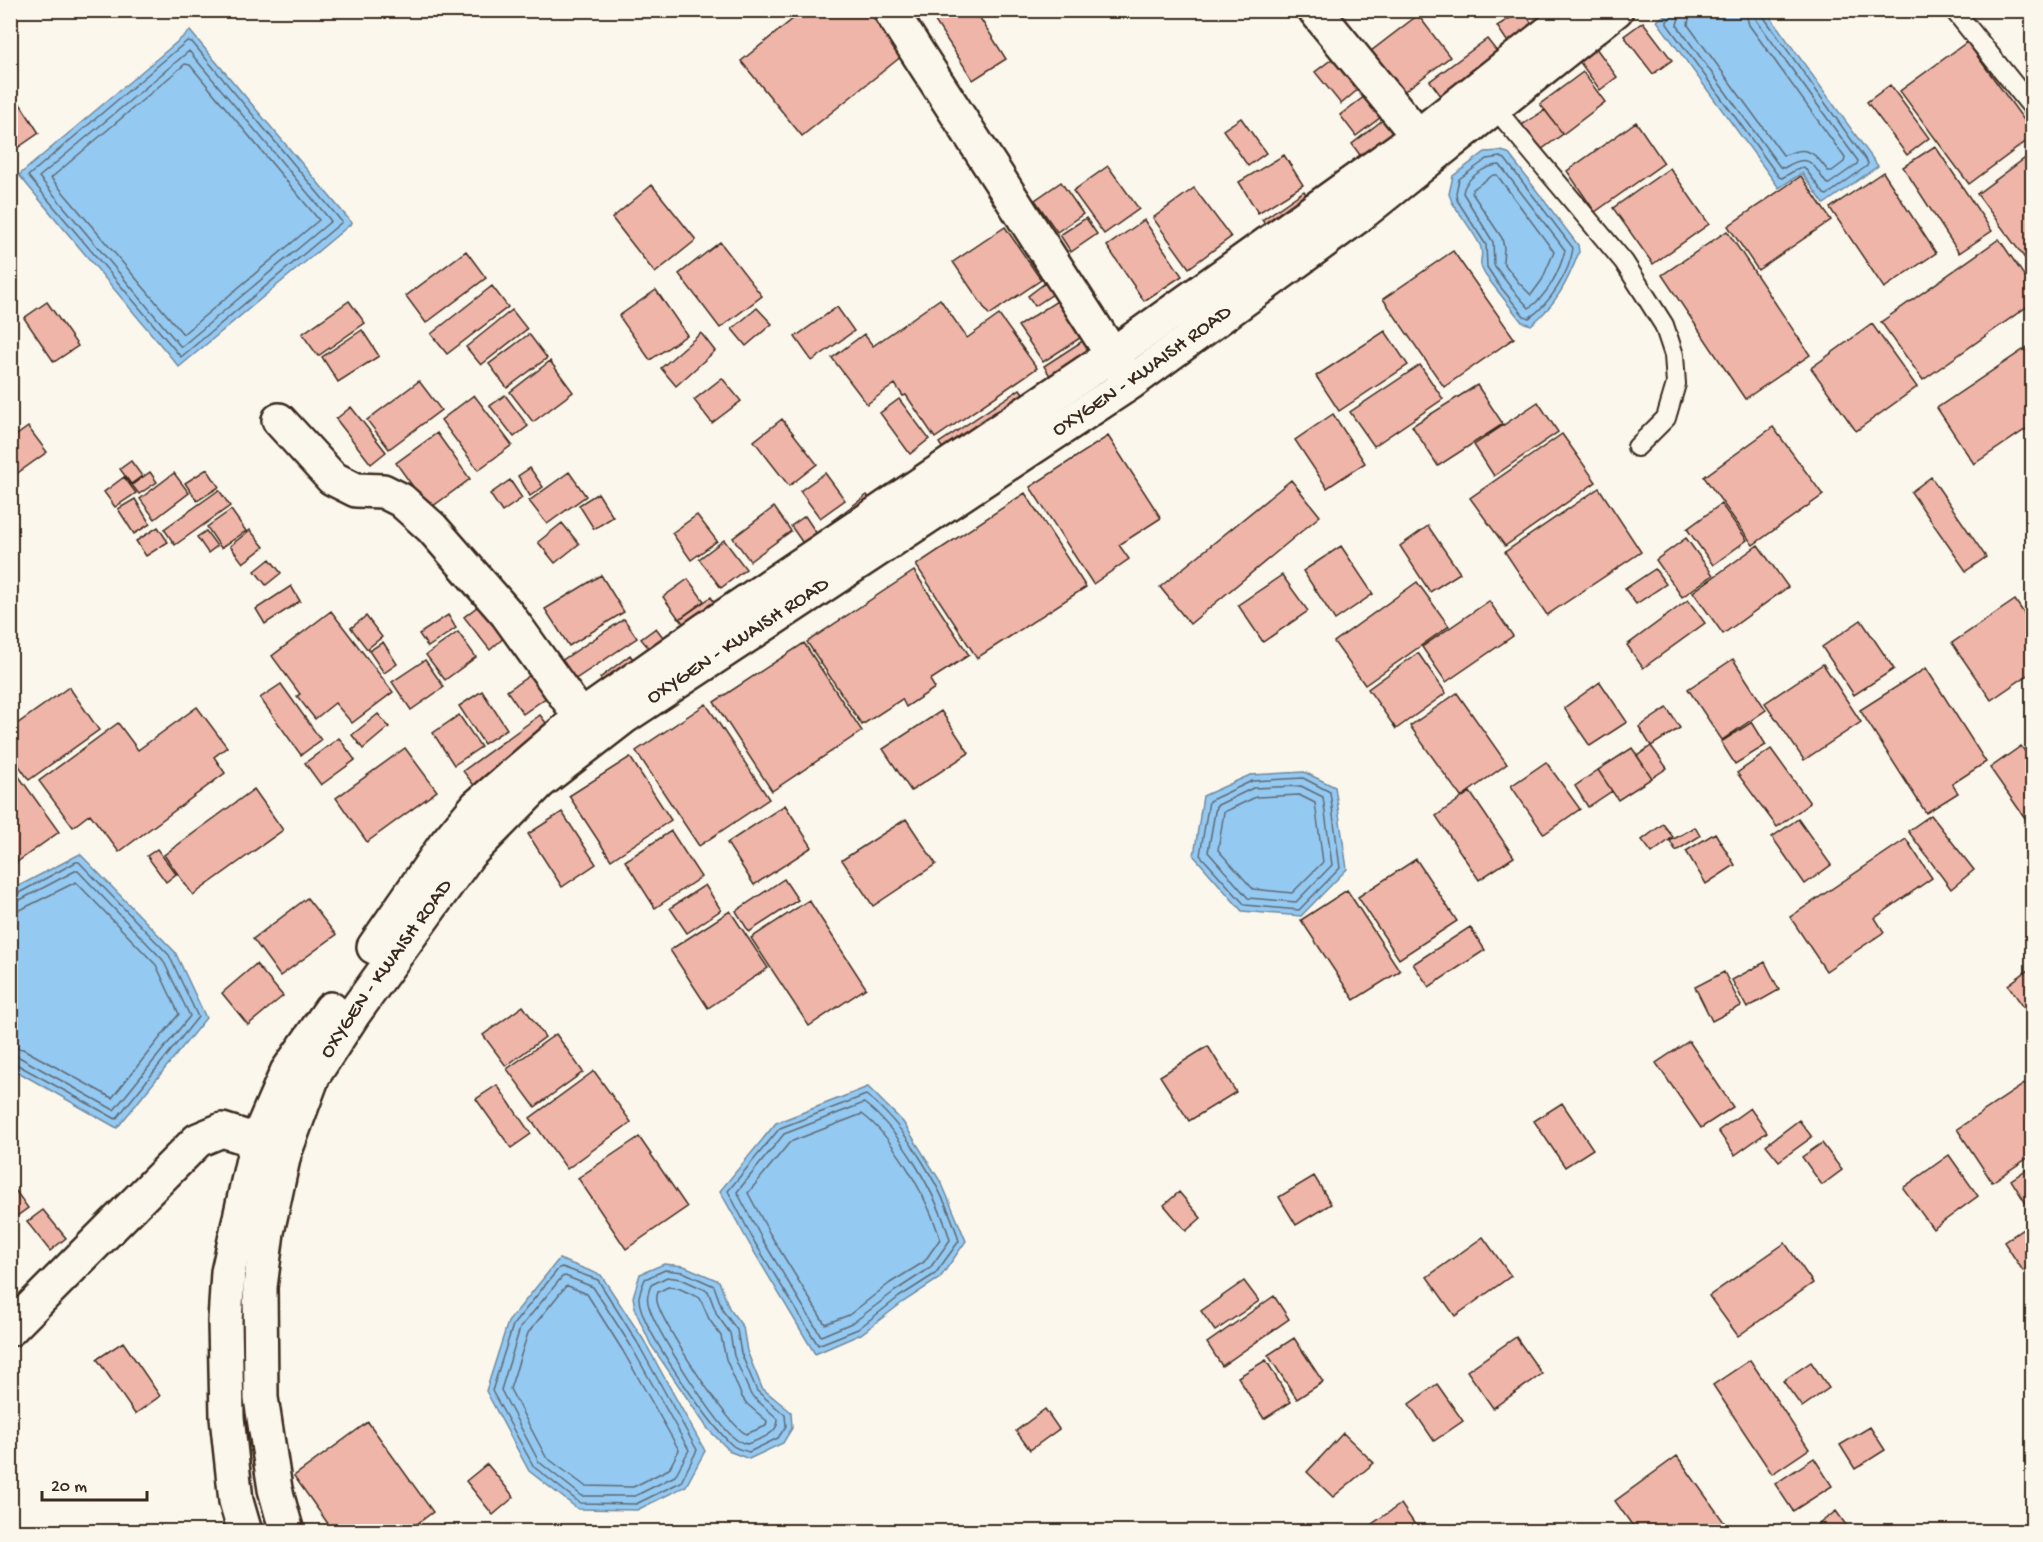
<svg xmlns="http://www.w3.org/2000/svg" width="2043" height="1542" font-family="'Gochi Hand',sans-serif">
<style>
.water{fill:#94c9f2;stroke:#70899d;stroke-width:1.5}
.lines{fill:none;stroke-linecap:round;stroke-linejoin:round}
.shore{stroke:#5f6a73;stroke-width:1.5}
.building{fill:#efb5a8;stroke:#3b2a1e;stroke-width:1.5}
.lane-casing{stroke:#3b2a1e;stroke-width:22}
.street-casing{stroke:#3b2a1e;stroke-width:38}
.secondary-casing{stroke:#3b2a1e;stroke-width:38}
.lane{stroke:#fbf7ec;stroke-width:18}
.street{stroke:#fbf7ec;stroke-width:33}
.secondary{stroke:#fbf7ec;stroke-width:33}
.labels{text-anchor:middle;dominant-baseline:central;stroke-width:5;stroke-linejoin:round;paint-order:stroke}
.street-label{font-size:21px;fill:#3b2a1e;stroke:#fbf7ec}
</style>
<rect width="100%" height="100%" fill="#fbf7ec"/>
<filter id="ink" filterUnits="userSpaceOnUse"><feTurbulence type="fractalNoise" baseFrequency=".0167" numOctaves="2"/><feDisplacementMap in="SourceGraphic" scale="12" xChannelSelector="R" yChannelSelector="G"/><feConvolveMatrix kernelMatrix="1 2 1 2 8 2 1 2 1" color-interpolation-filters="sRGB"/></filter>
<g filter="url(#ink)">
<!-- water -->
<path class="water" d="M1671 10 1766 11 1878 166 1824 204 1802 173 1779 188 1657 21Z
M190 31 352 223 179 367 19 175Z
M1501 151 1508 153 1578 245 1579 252C1568 281 1556 305 1531 325L1522 322 1486 276C1476 261 1484 260 1481 248 1480 241 1457 210 1452 202L1449 194 1453 176 1485 152Z
M1304 772 1335 787 1347 869 1301 916 1242 911 1194 856 1203 796 1250 775Z
M80 854 175 952 206 1018 117 1128 11 1068V890Z
M868 1087 903 1122 942 1184 966 1241 940 1278 903 1302 861 1334 815 1354 750 1245 720 1191 776 1123Z
M559 1259 601 1275 643 1339 705 1451 686 1486 637 1510 578 1509 529 1471 486 1391 508 1322Z
M664 1264 684 1266 719 1281 729 1308 743 1327 747 1351 762 1388 791 1412 792 1428 783 1443 749 1459 731 1452 708 1429 651 1345 636 1312 633 1297 640 1274Z"/>
<g class="lines">
<!-- shore -->
<path class="shore" d="M1673 10 1672 16 1667 21V24L1779 177 1782 178 1799 168 1804 167 1824 194 1827 195 1867 166 1868 163 1763 16 1762 10
M1681 10 1677 25 1780 167 1784 168C1809 152 1812 163 1826 183L1829 184 1857 164 1858 161 1757 21 1754 10
M1690 10 1688 25 1783 155C1788 155 1791 152 1797 151 1812 148 1820 160 1828 171H1832L1844 162 1845 158 1749 25 1745 10
M187 41 192 42 342 222 181 357 28 176Z
M189 51 331 221 181 347 39 177Z
M185 64 190 65 319 220 183 334 51 178Z
M1500 157 1505 159 1573 248C1570 272 1549 305 1529 318L1524 316 1498 284 1487 267 1486 245 1457 200 1456 193 1459 179 1487 159Z
M1500 165 1565 250C1560 271 1547 296 1529 308L1512 289 1494 265 1493 242 1463 193C1464 179 1486 165 1500 165Z
M1493 175H1497L1554 252 1542 280 1531 295 1519 283 1503 262 1504 248 1502 238 1472 193 1473 189Z
M1303 778 1330 792 1340 868 1299 910 1245 905 1200 855 1209 801 1252 781Z
M1301 786 1323 797 1332 865 1296 902 1248 898 1208 852 1216 806 1253 788Z
M1299 795 1315 803 1323 862 1292 893 1253 889 1218 850 1224 812 1256 797Z
M10 895H15L76 862H79L169 955 198 1017 116 1119 16 1064H10
M10 903 18 901 75 871H78L163 960 190 1016 114 1110 19 1057 10 1056
M10 912 22 909 76 882 156 965 179 1014 112 1098 23 1049 10 1047
M866 1095C905 1124 946 1194 959 1241L935 1274 899 1297 858 1329 818 1345 755 1243 728 1191 780 1128Z
M864 1103C900 1130 938 1197 950 1240L930 1268 895 1291 854 1322 821 1336 762 1239 737 1192 784 1134Z
M862 1114C894 1137 929 1201 940 1239L924 1262 890 1283 849 1315 825 1324 770 1234 748 1193 790 1142Z
M562 1267 598 1280 637 1342 697 1450 681 1482 636 1504 580 1503 534 1467 492 1391 513 1325 559 1268Z
M665 1270 683 1272 714 1286 723 1311 737 1330 741 1353 757 1391 785 1415 786 1426 778 1438 749 1452C743 1450 736 1449 732 1445 710 1425 637 1324 639 1297 640 1291 643 1284 645 1279Z
M565 1276 593 1287 631 1346 689 1450 675 1476 635 1496H582L539 1462 501 1390 520 1328 562 1277Z
M667 1277 681 1279 708 1291 717 1315 730 1333 734 1356 751 1395 778 1419C779 1434 758 1440 747 1444 746 1444 739 1441 738 1441 717 1427 657 1332 649 1307 646 1299 648 1293 651 1285Z
M568 1286 587 1294 623 1351 679 1450 669 1469 633 1487 585 1486 546 1457 510 1389 528 1333 565 1287Z
M668 1287 678 1288 700 1298 709 1319 721 1336 726 1359 742 1397 747 1404 767 1421 766 1426 746 1434C726 1423 666 1329 658 1305 656 1300 656 1297 658 1292Z"/>
</g>
<!-- building -->
<path class="building" d="M804 10H873L907 52 802 136 741 61Z
M938 10H975L1006 59 973 80 931 15Z
M1523 10 1540 36 1515 53 1497 26Z
M1418 15 1450 57 1394 99 1362 58Z
M1643 22 1672 60 1653 74 1624 36Z
M1487 39 1502 58 1444 100 1430 81Z
M1967 42 2032 131V137L1969 184 1900 91Z
M1596 48 1617 77 1600 90 1579 61Z
M1336 56 1361 87 1341 104 1315 72Z
M1583 72 1605 102 1563 134 1540 104Z
M1890 85 1929 138 1907 155 1867 102Z
M15 96 39 133 16 149 10 140V99Z
M1365 96 1381 117 1356 136 1340 115Z
M1545 110 1563 134 1538 152 1520 126Z
M1393 112 1409 132 1367 165 1352 144Z
M1241 118 1266 153 1248 166 1223 130Z
M1636 122 1664 163 1595 212 1567 171Z
M1935 146 1992 231 1959 253 1903 167Z
M2032 153V268L1977 194Z
M1284 155 1303 185 1258 213 1239 182Z
M1108 166 1139 209 1104 234 1073 191Z
M1670 168 1709 224 1653 264 1613 208Z
M1883 172 1936 253 1884 288 1830 208Z
M1801 176 1831 220 1758 270 1728 226Z
M1061 182 1083 214 1057 232 1035 200Z
M652 185 696 240 655 273 612 218Z
M1194 188 1231 237 1189 268 1153 218Z
M1304 191 1314 206 1273 235 1262 220Z
M1086 218 1097 234 1071 252 1060 235Z
M1144 220 1182 276 1144 301 1107 246Z
M1005 227 1041 280 989 315 953 262Z
M1727 231 1810 355 1745 399 1662 275Z
M1999 239 2032 287V303L1923 380 1881 322Z
M720 242 762 296 720 328 679 274Z
M466 251 486 278 426 323 406 296Z
M1453 251 1514 338 1444 387 1383 299Z
M1045 283 1053 294 1035 306 1028 296Z
M492 286 508 307 447 354 431 334Z
M656 290 687 335 650 360 619 316Z
M940 299 967 338 999 315 1037 368 935 438 906 395 903 396 895 384 867 404 832 358 864 334 873 346Z
M349 301 365 323 318 356 302 334Z
M1057 301 1080 338 1043 362 1018 326Z
M47 302 78 346 54 362 24 318Z
M837 307 854 331 812 361 795 337Z
M757 308 772 324 746 346 732 329Z
M512 310 527 329 481 365 466 347Z
M1872 324 1917 387 1856 431 1811 368Z
M362 330 379 356 338 382 322 357Z
M1385 331 1408 365 1339 411 1316 376Z
M701 333 715 351 676 386 661 368Z
M529 334 547 358 507 388 489 364Z
M1084 340 1096 359 1055 384 1044 366Z
M2032 344V425L1974 464 1937 408Z
M550 361 573 392 533 422 510 392Z
M1420 365 1443 399 1374 446 1350 412Z
M722 378 741 401 712 423 694 400Z
M419 381 441 410 389 449 367 420Z
M1477 385 1503 424 1438 466 1412 426Z
M1020 389 1031 405 950 460 939 443Z
M474 395 512 445 478 470 441 420Z
M505 395 528 426 514 437 490 406Z
M899 399 929 439 910 454 880 413Z
M1538 402 1558 432 1494 476 1474 445Z
M351 407 386 452 371 464 336 419Z
M1333 414 1365 463 1327 488 1295 440Z
M782 419 817 464 789 486 754 441Z
M28 427 47 452 12 477 10 474V440Z
M1773 427 1823 495 1753 545 1704 477Z
M437 433 470 479 429 509 396 463Z
M1562 434 1596 482 1505 546 1470 498Z
M1108 436 1161 518 1119 545 1129 559 1093 584 1030 487Z
M131 461 142 476 131 484 120 469Z
M530 468 543 487 530 496 518 476Z
M207 469 219 487 197 501 185 483Z
M150 472 157 482 139 494 132 485Z
M569 472 586 496 547 524 529 501Z
M174 473 189 493 155 519 140 499Z
M825 473 845 500 820 518 800 491Z
M124 477 136 493 115 507 104 492Z
M1931 477 1986 557 1966 571 1911 492Z
M510 480 522 498 502 512 490 494Z
M1291 480 1320 516 1190 624 1160 587Z
M1599 488 1641 552 1547 615 1505 552Z
M219 490 230 506 175 545 164 529Z
M598 493 613 517 594 529 579 505Z
M1025 493 1086 587 977 658 916 565Z
M867 495 877 508 841 534 832 521Z
M135 499 150 524 134 534 118 509Z
M1721 504 1747 540 1713 565 1687 529Z
M774 507 791 531 750 561 733 538Z
M231 510 246 531 221 548 207 527Z
M697 515 717 541 691 560 672 533Z
M805 516 823 543 809 552 791 526Z
M562 523 579 544 555 563 538 542Z
M1428 526 1460 573 1430 592 1400 546Z
M158 527 168 542 146 556 136 541Z
M250 530 264 547 243 563 230 546Z
M206 531 217 546 208 553 197 537Z
M1686 538 1713 575 1682 597 1656 560Z
M724 540 746 569 721 588 699 559Z
M1758 545 1788 587 1723 634 1693 592Z
M1341 546 1373 594 1335 620 1303 571Z
M270 559 281 573 266 585 255 571Z
M1655 569 1666 584 1636 604 1625 589Z
M914 571 969 655 930 680 935 688 906 707 902 699 862 725 807 642Z
M601 575 624 612 569 646 545 609Z
M1282 575 1308 611 1263 642 1238 605Z
M688 579 704 601 679 619 663 597Z
M1417 582 1449 626 1365 685 1334 642Z
M291 586 300 601 265 624 256 609Z
M711 597 722 615 692 636 680 619Z
M1688 600 1705 623 1643 668 1627 645Z
M2015 600 2032 625V672L1991 700 1952 643Z
M1489 601 1513 636 1446 682 1422 647Z
M482 603 507 635 490 650 464 617Z
M331 611 393 692 352 723 335 703 315 719 297 696 300 694 272 656Z
M448 615 456 628 428 647 419 634Z
M366 616 382 637 367 649 351 628Z
M624 619 637 638 571 682 558 663Z
M1861 620 1894 669 1854 695 1822 647Z
M656 628 666 641 652 652 641 639Z
M458 632 476 657 445 680 426 655Z
M383 642 397 664 384 673 369 651Z
M804 643 862 731 772 791 714 702Z
M1418 653 1446 693 1396 729 1368 689Z
M630 655 639 667 609 690 600 678Z
M1733 659 1766 710 1722 740 1688 689Z
M425 660 444 687 411 710 392 682Z
M1823 664 1861 722 1804 760 1765 703Z
M1926 668 1986 762 1952 784 1958 793 1926 813 1860 710Z
M539 669 554 692 523 714 507 691Z
M1600 682 1627 722 1590 746 1564 708Z
M281 684 321 740 301 755 260 698Z
M69 687 99 730 29 780 10 753V729Z
M482 691 507 729 484 744 459 706Z
M1457 693 1507 764 1461 797 1410 726Z
M706 704 769 799 699 846 636 751Z
M197 707 227 747 214 757 225 773 119 852 90 814 73 827 39 781 118 723 138 750Z
M1667 708 1680 728 1651 746 1639 727Z
M941 711 969 753 911 791 883 749Z
M378 714 389 727 363 749 352 735Z
M459 715 481 747 454 765 433 733Z
M540 715 553 732 476 788 463 771Z
M1752 722 1766 745 1735 764 1721 742Z
M339 738 355 760 321 785 305 763Z
M1651 746 1667 768 1652 778 1637 756Z
M2021 746 2032 761V828L1990 768Z
M405 748 437 791 367 842 336 798Z
M1632 748 1652 778 1618 800 1598 770Z
M1771 749 1810 803 1777 827 1737 773Z
M630 757 671 820 611 860 569 796Z
M1546 762 1580 809 1544 834 1511 786Z
M10 764 59 832 10 867Z
M1598 770 1612 791 1588 807 1575 786Z
M254 789 283 830 193 895 164 855Z
M1470 792 1514 857 1479 880 1436 816Z
M785 805 812 847 754 885 727 843Z
M562 812 596 864 562 887 528 834Z
M1931 815 1974 870 1951 889 1908 831Z
M906 819 936 864 873 906 842 860Z
M1798 819 1831 865 1805 884 1772 837Z
M1663 824 1673 837 1652 853 1642 840Z
M1695 827 1700 836 1676 851 1670 841Z
M671 831 701 877 655 908 625 861Z
M1715 833 1735 865 1706 884 1686 851Z
M1906 839 1932 878 1875 918 1884 932 1826 971 1790 917Z
M157 849 176 874 166 882 147 856Z
M1416 859 1457 921 1399 959 1358 897Z
M784 879 798 900 749 932 736 911Z
M705 885 721 910 687 933 670 908Z
M1347 890 1400 971 1354 1000 1301 920Z
M307 898 336 935 280 976 253 939Z
M809 900 866 988 809 1026 751 938Z
M730 911 768 968 708 1008 670 950Z
M1470 927 1485 950 1429 987 1413 964Z
M1765 962 1779 990 1747 1008 1732 980Z
M256 964 283 996 248 1025 222 993Z
M2032 967V1019L2008 985Z
M1724 972 1741 1006 1712 1021 1695 987Z
M523 1006 545 1037 506 1066 483 1035Z
M556 1034 583 1072 535 1107 507 1069Z
M1689 1041 1733 1107 1701 1128 1656 1063Z
M1208 1046 1236 1092 1189 1121 1160 1076Z
M594 1071 631 1122 567 1169 530 1118Z
M2032 1079V1155L1992 1182 1957 1129Z
M497 1085 531 1134 511 1148 476 1099Z
M1562 1103 1593 1149 1565 1167 1534 1121Z
M1750 1108 1767 1132 1735 1155 1718 1131Z
M1799 1120 1812 1137 1779 1161 1766 1145Z
M639 1137 687 1207 626 1249 578 1178Z
M1822 1143 1842 1170 1822 1185 1802 1157Z
M1949 1155 1978 1196 1933 1229 1903 1188Z
M2032 1166V1213L2011 1180Z
M1314 1176 1331 1204 1296 1225 1279 1197Z
M10 1183 28 1208 10 1221Z
M1179 1192 1201 1218 1186 1231 1164 1205Z
M43 1210 66 1238 50 1251 27 1222Z
M2032 1223V1265L2023 1271 2004 1242Z
M1483 1237 1511 1276 1455 1316 1427 1277Z
M1785 1243 1813 1283 1738 1336 1709 1296Z
M1244 1281 1259 1301 1215 1331 1201 1311Z
M1274 1296 1289 1319 1222 1366 1207 1343Z
M1516 1337 1542 1374 1493 1408 1467 1371Z
M1294 1338 1323 1382 1297 1399 1268 1355Z
M123 1342 160 1396 135 1414 97 1359Z
M1266 1360 1291 1402 1264 1419 1238 1377Z
M1750 1360 1809 1449 1772 1474 1713 1385Z
M1811 1362 1829 1388 1802 1407 1783 1381Z
M1437 1384 1463 1421 1434 1441 1409 1404Z
M1045 1409 1059 1429 1030 1450 1016 1431Z
M368 1422 433 1512 406 1532H334L294 1476Z
M1870 1427 1885 1450 1855 1469 1840 1445Z
M1343 1433 1374 1463 1333 1497 1307 1472Z
M1677 1456 1731 1532H1637L1615 1501Z
M1814 1458 1832 1486 1793 1511 1775 1484Z
M487 1464 514 1497 493 1515 466 1481Z
M1401 1504 1420 1532H1378L1372 1524Z
M1836 1511 1851 1532H1812L1811 1530Z"/>
<g class="lines">
<defs>
<path id="lane" d="M1954 10 2032 107
M1494 107 1624 262 1664 325 1674 355 1676 384 1666 418 1637 447"/>
<path id="street" d="M890 10 1128 379
M1315 10 1418 136
M279 420 332 478 356 490 383 491 401 500 432 528 507 614 581 717
M10 1329 198 1140 222 1130 257 1141 284 1154"/>
<g id="secondary">
<path d="M374 947 444 846 477 806 581 717 706 629 1112 355 1418 136 1577 10"/>
<path d="M245 1532 236 1501 227 1417 225 1321 228 1272 257 1141 287 1072 331 1009"/>
<path id="s1" d="M287 1532 275 1489 261 1398 260 1287 267 1232 284 1154 313 1076 354 1013 468 855 540 782 624 717 1130 383 1357 217 1616 10"/>
</g>
</defs>
<!-- lane casing -->
<use href="#lane" class="lane-casing"/>
<!-- street casing -->
<use href="#street" class="street-casing"/>
<!-- secondary casing -->
<use href="#secondary" class="secondary-casing"/>
<!-- lane -->
<use href="#lane" class="lane"/>
<!-- street -->
<use href="#street" class="street"/>
<!-- secondary -->
<use href="#secondary" class="secondary"/>
</g>
</g>
<g class="labels">
<!-- street labels -->
<g class="street-label">
<text stroke="none"><textPath href="#s1" startOffset="1568">OXYGEN - KWAISH ROAD</textPath></text>
<text stroke="none"><textPath href="#s1" startOffset="1082">OXYGEN - KWAISH ROAD</textPath></text>
<text stroke="none"><textPath href="#s1" startOffset="596">OXYGEN - KWAISH ROAD</textPath></text>
</g>
</g>
<!-- margin -->
<rect width="2043" height="1542" fill="none" stroke="#fbf7ec" stroke-width="36"/>
<rect x="18" y="18" width="2007" height="1506" fill="none" stroke="#3b2a1e" stroke-width="2" filter="url(#ink)"/>
<!-- scale -->
<path d="M42 1491v9h105v-9" fill="none" stroke="#3b2a1e" stroke-width="3"/>
<text x="51" y="1491" font-size="18" fill="#3b2a1e" stroke="#fbf7ec" stroke-width="4.5" paint-order="stroke">20 m</text>
</svg>
